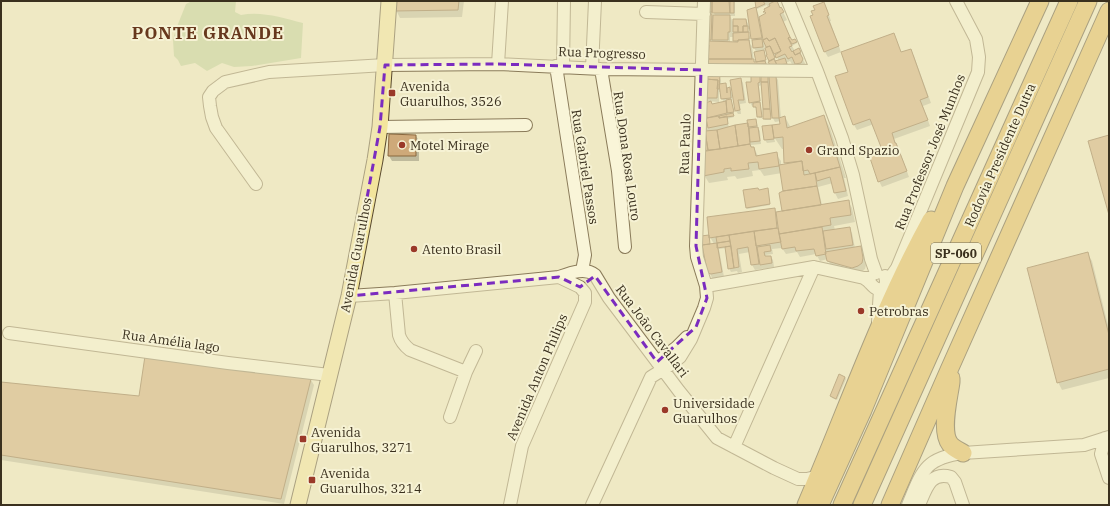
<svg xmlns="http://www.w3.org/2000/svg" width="1110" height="506" font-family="'IBM Plex Serif',serif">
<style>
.green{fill:#bfce98}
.shadow{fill:#0003;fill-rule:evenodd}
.building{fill:#cea979;stroke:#8a683f}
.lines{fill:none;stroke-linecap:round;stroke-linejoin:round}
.minor-casing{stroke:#8a7b5a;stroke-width:14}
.major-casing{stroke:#58482e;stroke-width:17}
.highway-casing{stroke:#58482e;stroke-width:19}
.minor{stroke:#f9f5d8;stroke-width:12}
.major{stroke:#f3e59c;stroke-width:15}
.highway{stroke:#dfb754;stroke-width:17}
.marked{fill:none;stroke:#7b2cbf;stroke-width:3;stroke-dasharray:8 5;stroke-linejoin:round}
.poi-dot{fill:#9a3929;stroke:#f6f2d4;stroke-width:1.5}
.labels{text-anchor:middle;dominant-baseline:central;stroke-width:4;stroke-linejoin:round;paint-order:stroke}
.shield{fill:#f6f2d4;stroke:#726a55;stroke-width:1}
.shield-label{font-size:12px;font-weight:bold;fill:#3a301e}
.street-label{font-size:13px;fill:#3a301e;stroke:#f6f2d4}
.poi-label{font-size:13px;fill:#3a301e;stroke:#f6f2d4;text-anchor:start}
.district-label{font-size:17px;font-weight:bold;letter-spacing:1px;fill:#67381d;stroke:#f6f2d4}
</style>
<rect width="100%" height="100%" fill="#efe9c4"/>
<!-- green -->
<path class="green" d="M192 1H236L235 12 241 15C262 11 282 18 303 23L301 58 252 66 234 67 222 63 207 71 195 63 181 66 178 60 174 56 173 40 176 29 186 4Z"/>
<!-- shadow -->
<path class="shadow" d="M397 1H464L462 17 400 18 396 10Z
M708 1H735V16H730L734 24 746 20 750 27 756 9 760 18 767 14 768 8 767 5 757 9 756 1H779L776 3 780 9 781 8 787 20 783 22 792 41 795 40 797 43 792 46 795 51 799 49 801 54H800L807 67 801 71 797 64 793 66 790 61 786 63 787 66H771L767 56 768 48 764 40 765 50H763L765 55 767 66 710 68V47L708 45 710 42 708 40ZM711 13H714L715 16H713ZM748 29H750L754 48 757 53V63H755L754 62 752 46 749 43H750V37L748 33H749ZM730 37H734L735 43H730ZM777 57 779 61 776 62 775 58Z
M824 3 827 9 831 21H830L841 52 828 57 825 52 811 16 814 15 816 10Z
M910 50 914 56 931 103 923 106 930 126 894 139 899 149 909 177 882 187 879 181 882 148 874 124 857 130 854 125 837 77Z
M719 76 721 80V85L725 84 727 88H729L732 93V101H731L734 113H732L734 117 727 119 729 128 749 124 756 120 758 128 760 131 761 144 751 145 752 148H754L758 156 776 154 781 161V165H786L785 162 784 149H782L774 137 775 142 767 143 765 140 763 127 781 125V121L775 122 771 115V120H765L764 119 762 85 759 86 762 118H759L758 108H755L754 105 752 106 750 102 753 82 759 76 762 82 768 76 770 81 776 77 778 80 781 119 785 117 791 128 824 116 830 128 846 178H844L848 196 838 199 835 193 833 183 818 187 822 205 848 201 852 208 855 222 834 226 835 230 849 228 852 233 855 248 861 247 864 252 866 265 865 269 861 272 831 267 828 259 820 261 816 254 800 257 797 252 786 254 782 248 772 249 773 254 765 255 766 257H771L773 260 774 267 755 270 752 265 750 252 739 254 742 272 738 273 737 271 731 272 729 268 726 248 719 249 724 277 715 279 712 278 708 269 709 236 710 245 714 244 710 237 774 209 776 213 784 212V191L782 173 764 176 760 170 752 171 753 176 737 179 735 176 727 177 728 180 709 183 704 175 702 124 708 123 707 119 703 120 702 119 712 105 724 102 722 99 721 92H719V102L707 101 705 98Z
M741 79 743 83 746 103 740 104 741 114H738L736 111Z
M416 136 419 141V161H392L389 156Z
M744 191H768L770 205 747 209Z
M1087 253 1092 261 1109 329V378L1062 390 1058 382Z
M845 377 846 379 837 400 832 398 831 396Z
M311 380 314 385 284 504 1 460V383L140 397Z"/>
<!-- building -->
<path class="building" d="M396 1H459L458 10 394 11Z
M707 1H712V12H708Z
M712 1H729L730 13H712Z
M730 1H734V13H730Z
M755 1H763L765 4 756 8Z
M775 1H777L780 8 781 7 784 12 780 14 790 37 788 38 792 46 789 47 792 52 793 51 795 55 800 53 803 59 801 63 795 64 792 57 788 59 785 54 776 58 775 55 781 51 775 38 769 41 767 38 763 40 759 17 766 13 765 12H763L765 11 764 9 770 6 769 4Z
M824 2 829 15 827 16 839 46 824 52 810 16 813 15 811 11 815 10 813 6Z
M756 7 762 38 751 39 747 10Z
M707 13 712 14 711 40H707Z
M713 15H730V32H728V40H712Z
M733 19H746L747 26H743V32H738V26H733Z
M733 26H738V32H733Z
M743 26H748V32H743Z
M749 32V39L738 40V41H733V33Z
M894 33 901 52 911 49 928 97 920 100 928 120 892 133 895 143H896L907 171 878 182 868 152 881 147 870 119 853 125 835 76 848 72 841 52Z
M790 37 792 40 795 39 797 42 792 44 788 38Z
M767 38 769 41 775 38 781 51 774 54 770 46 766 47 763 40Z
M762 39 763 47 753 48 752 40Z
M738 40H749L752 59H708L709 45H707V41L738 42Z
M770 46 775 58 769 61 766 55H767L765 48Z
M799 48 801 52 795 55 793 51Z
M764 50 766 60 756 62 754 52Z
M785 58 787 64 777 65 775 61Z
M707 59H754V62L765 61 766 64 707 65Z
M774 59 777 65H770L768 62Z
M705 75H720L719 89H717L718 80 705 79Z
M760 75V82L758 83 760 101 749 103 746 82H751V76Z
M768 75V82H761V76Z
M769 76H776L779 118H772Z
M741 78 744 100H738L740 110 735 111 730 80Z
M705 79 718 80 717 98H704Z
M761 82H768L770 109H763Z
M726 83 727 93V88L730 87 731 98 721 99 719 84Z
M731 99 734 112 727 113 726 100Z
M711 101 712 104 726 101 727 113 707 118 705 103Z
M760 102 762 117H757L756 107H753V103Z
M763 109H770L771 119H763Z
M733 113 734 116 719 118V116Z
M824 115 840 167 810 174 808 170 803 171 802 161 784 163 783 137 774 138 772 125 780 124 779 118 785 116 787 128Z
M719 116V118L727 116 728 124 708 128 706 118Z
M756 119 757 126 748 127 747 120Z
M748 123 750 144 738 146 735 125Z
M735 125 738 146 720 149 717 130Z
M772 125 774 139 764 140 762 126Z
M758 127 760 141 750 142 749 128Z
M717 130 720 149 708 150 705 131Z
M705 131 708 150 700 152Z
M389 134 416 135V156H388Z
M1109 135V215L1088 141Z
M750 144 751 147H754L756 156 777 152 779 166 759 169 758 162 748 163 749 169 731 171V168L724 169V172L703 176 700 152Z
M802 161 804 175 815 173 817 186 783 191 779 165Z
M840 167 846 191 834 193 830 177 817 181 815 173Z
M817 186 821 205 782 211 779 193 783 191Z
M758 188 759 190 768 188 770 204 746 208 743 190Z
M849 200 851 215 830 218 831 225 779 234 776 212Z
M775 208 777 228 709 238 707 217Z
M822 227 826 254 816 256 814 249 796 251 795 247 782 249 779 234Z
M850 227 853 245 826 249 823 231Z
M778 228 781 242 756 246 754 231Z
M754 231 759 264 751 265 748 247 737 249 739 267 734 268 729 235Z
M709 235 710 244 702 245 701 236Z
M729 235 730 241 717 243 716 237Z
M730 241 731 246 717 248V243Z
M717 243 722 272 711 274 708 273 707 270 702 245Z
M770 245 771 251 764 252 765 256H771L772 263 760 265 757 247Z
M731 246 734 268 728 269 725 247Z
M861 246 863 258 862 263 858 266 852 268 827 261 825 252Z
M1088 252 1109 335V369L1057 383 1027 268Z
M145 356 311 379 281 499 1 455V382L139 396Z
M839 374 845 377 836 399 830 396Z"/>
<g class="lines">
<defs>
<path id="minor" d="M788 1 817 71 842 138 853 175 871 259 876 273
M646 12 704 14
M498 64 502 1
M556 66 585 255 582 271
M563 67 564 1
M592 68 595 1
M601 69 618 171 625 247
M380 127 526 125
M256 184 216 128 212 117 210 106 209 97 213 91 225 82 269 72 385 65 498 64 601 69 817 71
M864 278C865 279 867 280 869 282 873 286 878 294 885 286 887 282 886 280 885 276
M886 284 897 268 978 72 979 57 976 39 956 1
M706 286 814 267 864 278H870
M395 293 399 335C401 342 405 346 410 350L466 372 450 417
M349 296 395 293 559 277C570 273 585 267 595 275L609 298 679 391 717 438 774 468 798 479H807L819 476
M878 322 880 289
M9 333 228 363 329 375
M657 362 677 347 687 337
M466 372 476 351
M1105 438 1101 454 1109 478
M734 447 814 267
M510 505 522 446 585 302V293L580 287 559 277
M592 505 651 377 670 365 680 357 691 339 696 327 704 308 707 298 706 286 697 257 696 246 704 1
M908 505C922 472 924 458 963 453L1084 445 1109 437
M919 505C926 489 930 471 951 477L955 482 963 505"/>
<path id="major" d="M298 505 349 296 375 160 380 127 389 1"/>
<path id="highway" d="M951 378V382C949 398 940 431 950 444 953 448 958 450 963 453
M806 505C847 410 881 311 931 220
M820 505 863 410 955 186 1040 1
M842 505 1069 1
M862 505 1088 1
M890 505 949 370 1109 11"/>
</defs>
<!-- minor casing -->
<use href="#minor" class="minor-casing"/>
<!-- major casing -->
<use href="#major" class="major-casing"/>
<!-- highway casing -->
<use href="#highway" class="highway-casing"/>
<!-- minor -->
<use href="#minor" class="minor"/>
<!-- major -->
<use href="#major" class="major"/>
<!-- highway -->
<use href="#highway" class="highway"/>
</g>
<!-- marked area -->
<path d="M0 0H1110V506H0ZM498 64 701 70 696 246 707 298 696 327 657 362 595 276 580 287 559 277 349 296 380 127 385 65Z" fill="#efe9c4" fill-opacity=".55" fill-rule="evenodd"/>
<path class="marked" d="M498 64 701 70 696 246 707 298 696 327 657 362 595 276 580 287 559 277 349 296 380 127 385 65Z"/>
<!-- markers -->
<g class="poi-dot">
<rect x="388" y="89" width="8" height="8" rx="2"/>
<circle cx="402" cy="145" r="4"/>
<circle cx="809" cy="150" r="4"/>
<circle cx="414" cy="249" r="4"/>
<circle cx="861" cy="311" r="4"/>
<circle cx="665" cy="410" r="4"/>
<rect x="299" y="435" width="8" height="8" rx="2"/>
<rect x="308" y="476" width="8" height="8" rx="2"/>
</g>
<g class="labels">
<!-- shield labels -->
<rect class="shield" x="931" y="243" width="50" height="20" rx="3"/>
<g class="shield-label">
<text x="956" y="253">SP-060</text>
</g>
<!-- street labels -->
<g class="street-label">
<text transform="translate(602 53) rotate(2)">Rua Progresso</text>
<text transform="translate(685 144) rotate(-88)">Rua Paulo</text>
<text transform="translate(930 152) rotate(-68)">Rua Professor José Munhos</text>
<text transform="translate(1000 155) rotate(-66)">Rodovia Presidente Dutra</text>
<text transform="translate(627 156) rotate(82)">Rua Dona Rosa Louro</text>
<text transform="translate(585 167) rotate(81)">Rua Gabriel Passos</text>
<text transform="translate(356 255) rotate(-79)">Avenida Guarulhos</text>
<text transform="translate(652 331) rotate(53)">Rua João Cavallari</text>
<text transform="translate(171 341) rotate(8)">Rua Amélia lago</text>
<text transform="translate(537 377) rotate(-67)">Avenida Anton Philips</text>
</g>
<!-- poi labels -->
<g class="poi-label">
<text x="400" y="86">Avenida<tspan x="400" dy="15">Guarulhos, 3526</tspan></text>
<text x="410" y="145">Motel Mirage</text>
<text x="817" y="150">Grand Spazio</text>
<text x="422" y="249">Atento Brasil</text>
<text x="869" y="311">Petrobras</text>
<text x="673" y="403">Universidade<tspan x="673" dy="15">Guarulhos</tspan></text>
<text x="311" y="432">Avenida<tspan x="311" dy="15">Guarulhos, 3271</tspan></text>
<text x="320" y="473">Avenida<tspan x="320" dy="15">Guarulhos, 3214</tspan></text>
</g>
<!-- district labels -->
<g class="district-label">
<text x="208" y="33">PONTE GRANDE</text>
</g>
</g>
<!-- border -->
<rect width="1110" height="506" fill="none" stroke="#3a301e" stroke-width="4"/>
</svg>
